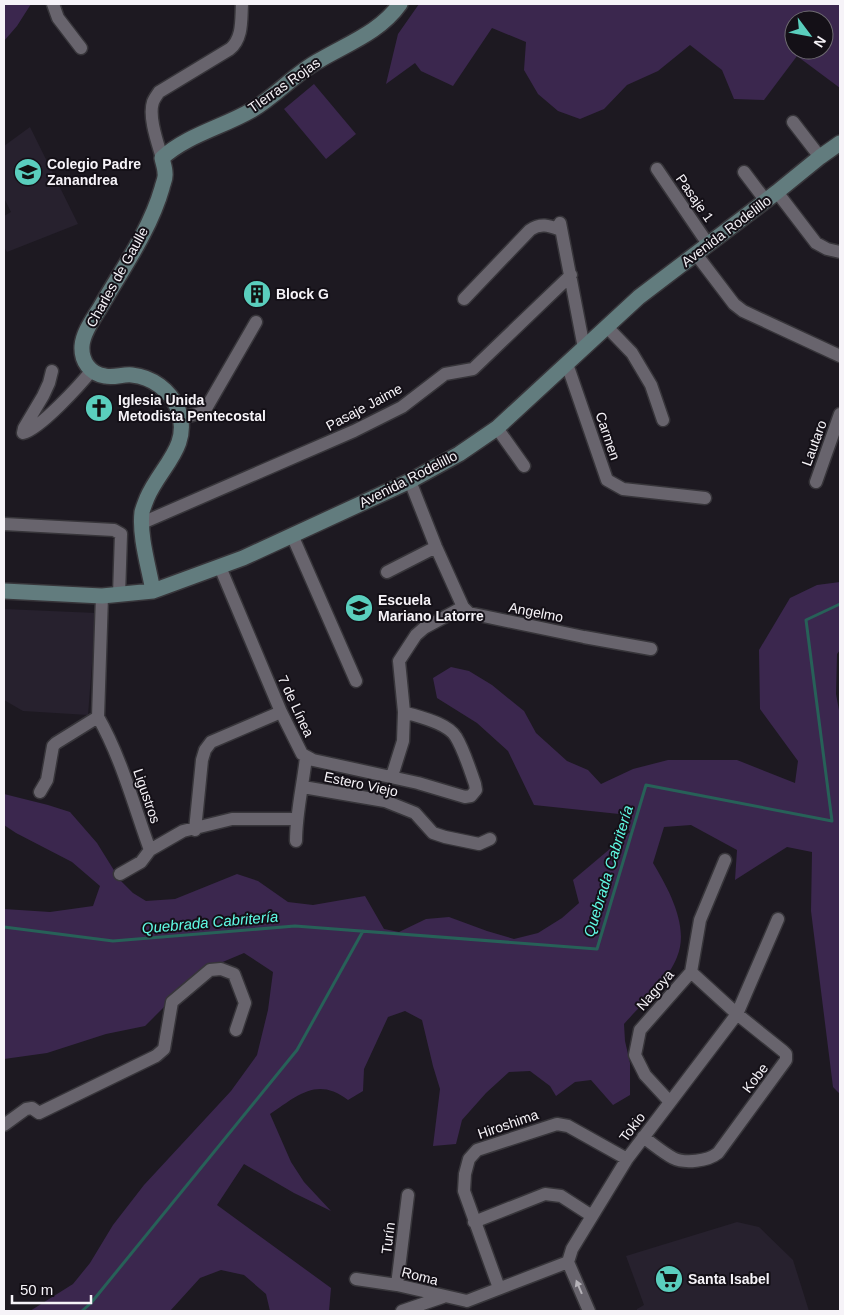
<svg xmlns="http://www.w3.org/2000/svg" width="844" height="1315" font-family="Helvetica,sans-serif">
<style>
.built{fill:#27212e}
.green{fill:#3b274e;fill-rule:evenodd}
.lines{fill:none;stroke-linecap:round;stroke-linejoin:round}
.stream{stroke:#276158;stroke-width:3}
.street-casing{stroke:#37353a;stroke-width:15}
.secondary-casing{stroke:#37353a;stroke-width:18}
.street{stroke:#68646d;stroke-width:12}
.secondary{stroke:#627c7e;stroke-width:15}
.oneway{fill:#b6b3b9}
.labels{text-anchor:middle;dominant-baseline:central;stroke-width:4;stroke-linejoin:round;paint-order:stroke}
.street-label{font-size:14px;fill:#f6f3f8;stroke:#141017}
.poi-label{font-size:14px;font-weight:bold;fill:#f6f3f8;stroke:#141017;text-anchor:start}
.water-label{font-size:15px;font-style:italic;fill:#60fbe5;stroke:#141017}
</style>
<rect width="100%" height="100%" fill="#1d1921"/>
<!-- built -->
<path class="built" d="M30 127 78 224 7 252 4 247V216L11 212 4 198V146Z
M4 609 96 613 88 715 23 711 4 700Z
M737 1222 759 1227 793 1260 809 1311H637V1309L644 1305 626 1256Z"/>
<!-- green -->
<path class="green" d="M4 4H31L17 26 4 41Z
M419 4H840V88L797 56 764 100 734 99 722 70 690 45 658 71 627 85 604 109 580 119 558 111 538 94 524 70 526 42 492 28 453 86 421 71 415 63 386 84 398 34ZM794 20H824V50H794Z
M314 84 356 134 326 159 284 109Z
M840 582V650L837 654 836 694 840 716V1094L833 1087 811 911 812 852 787 847 735 880 737 850 691 825 664 827 653 863C668 888 690 927 677 957 669 979 640 1006 624 1024L625 1041 630 1063V1095L613 1105 591 1080 575 1082 556 1096 550 1086 530 1071 509 1072 486 1093 462 1120 456 1144 433 1146 440 1089 433 1066 422 1020 405 1011 388 1017 364 1069 363 1091 348 1100C317 1076 297 1096 270 1114L291 1162 304 1182 331 1211 294 1193 244 1164 217 1205 331 1288 329 1311H270L266 1294 244 1275 221 1270 200 1278 170 1311H30L73 1284 90 1263 113 1225 144 1185 231 1091 257 1055 268 1010 273 972 244 953 199 972 145 1026 106 1034 47 1053 4 1059V909L50 912 93 906 100 886 72 862 16 833 4 825V794L48 805 70 812 97 843 120 880 133 893 146 901 175 899 237 874 258 881 288 902 313 905 365 896 384 929 399 932 426 919 449 917 487 931 514 939 538 933 562 918 579 903 573 880 630 832 619 814 534 805 508 751 477 723 437 698 433 678 451 667 469 671 492 685 524 711 536 733 567 761 588 770 601 784 633 769 668 760H737L795 783 798 761 760 709 759 650 790 598 817 585Z"/>
<g class="lines">
<!-- stream -->
<path class="stream" d="M4 927 113 941 295 926 597 949 646 785 832 821 806 620 840 604
M82 1311 91 1303 297 1050 363 931"/>
<defs>
<path id="street" d="M53 4 58 18 81 48
M793 122 820 157
M162 158C158 144 148 117 153 102 154 99 157 95 159 92L230 49C243 38 241 20 242 4
M657 169 708 244
M744 172 766 201
M777 192 816 243 827 249 840 252
M560 223 584 348
M696 254 734 304 743 311 840 356
M464 299 530 230C541 222 550 226 561 230
M607 327 632 353 651 385 663 420
M567 364 607 480 623 489 705 498
M52 371 49 383 43 396 24 428 23 433C40 429 80 385 92 370
M181 418 204 412 256 322
M497 428 524 466
M410 481 436 547 463 607 469 613 584 637 651 649
M816 482 840 414
M142 523 354 431 402 407 445 374 473 369 571 275
M4 524 114 530 121 534 119 595
M292 535 356 681
M220 567 281 712 302 754 313 760 418 783 465 797 471 796 476 790 475 784C470 770 464 750 456 737 448 723 419 717 404 712
M387 572 436 547
M102 596 98 717C121 757 134 806 150 850L141 862 120 874
M392 776 403 741 404 712 399 661 416 635 424 628 463 607
M303 787 385 801 415 813 433 833 445 837 479 844 490 839
M40 792 47 780 53 746 56 743 98 717
M195 830 202 760 205 750 211 742 281 712
M296 841C296 813 303 785 306 757
M150 850 183 831 232 819H296
M670 1102 645 1075 635 1055 640 1030 691 972 700 920 725 860
M4 1125 26 1109 32 1108 39 1113 156 1056 164 1049 172 1002 210 970 221 969 234 974 245 1003 236 1030
M643 1137C653 1144 662 1152 673 1158 685 1164 708 1161 718 1153L786 1060V1054L783 1051 737 1014 691 972
M474 1222 545 1194 561 1196 592 1216
M568 1262 589 1311
M356 1279 397 1285 467 1301
M397 1285 408 1195
M499 1288 464 1191 465 1174 469 1159 477 1150 557 1124 568 1126 627 1159
M467 1301 568 1262 572 1249 627 1159 737 1014 778 919
M402 1311 443 1297"/>
<path id="secondary" d="M4 591 102 596 153 591 243 558 410 481 459 454 497 428 639 297 777 192 820 157 840 143
M153 591C149 568 139 536 142 512 143 508 145 503 147 498 160 467 192 446 178 409 170 390 152 377 132 375 123 374 114 378 105 376 90 374 81 361 82 346 83 332 94 318 101 306 123 268 150 230 162 188 163 183 166 178 165 173 165 168 163 163 162 158 187 135 223 127 252 110 276 96 295 73 320 60 349 43 380 32 400 4"/>
</defs>
<!-- street casing -->
<use href="#street" class="street-casing"/>
<!-- secondary casing -->
<use href="#secondary" class="secondary-casing"/>
<!-- street -->
<use href="#street" class="street"/>
<!-- secondary -->
<use href="#secondary" class="secondary"/>
</g>
<!-- one-way arrows -->
<defs><path id="oneway-solid" d="M-6-.8H1V-3.2L6.5 0L1 3.2V.8H-6Z" transform="scale(1.25)"/></defs>
<use class="oneway" href="#oneway-solid" transform="translate(579 1287) rotate(-113)"/>
<!-- icons -->
<defs>
<symbol id="school-disc" viewBox="-11 -11 22 22"><circle r="9.5" fill="#5acebd" stroke="#141017"/><path d="M0-5L7-2L0 1L-7-2ZM-4 1L0 2.5L4 1V4Q0 6-4 4Z" fill="#111"/></symbol>
<symbol id="building-disc" viewBox="-11 -11 22 22"><circle r="9.5" fill="#5acebd" stroke="#141017"/><path d="M-4-6H4V6H1V3H-1V6H-4ZM-2.5-4.3h1.7v1.8h-1.7ZM.8-4.3h1.7v1.8H.8ZM-2.5-1h1.7V.8h-1.7ZM.8-1h1.7V.8H.8Z" fill="#111"/></symbol>
<symbol id="church-disc" viewBox="-11 -11 22 22"><circle r="9.5" fill="#5acebd" stroke="#141017"/><path d="M-1.2-6h2.4v3.5h3.3v2.4h-3.3V6h-2.4V-.1h-3.3v-2.4h3.3Z" fill="#111"/></symbol>
<symbol id="supermarket-disc" viewBox="-11 -11 22 22"><circle r="9.5" fill="#5acebd" stroke="#141017"/><path d="M-6-5.5h2.5l.6 2H6L4.5 2H-2.5L-4.4-4H-6ZM-1.5 3.2a1.3 1.3 0 1 0 .1 0ZM3 3.2a1.3 1.3 0 1 0 .1 0Z" fill="#111"/></symbol>
</defs>
<g fill-rule="evenodd">
<use href="#school-disc" x="12" y="156" width="32" height="32"/>
<use href="#building-disc" x="241" y="278" width="32" height="32"/>
<use href="#church-disc" x="83" y="392" width="32" height="32"/>
<use href="#school-disc" x="343" y="592" width="32" height="32"/>
<use href="#supermarket-disc" x="653" y="1263" width="32" height="32"/>
</g>
<g class="labels">
<!-- street labels -->
<g class="street-label">
<text transform="translate(284 85) rotate(-35)">TIerras Rojas</text>
<text transform="translate(695 198) rotate(55)">Pasaje 1</text>
<text transform="translate(726 231) rotate(-37)">Avenida Rodelillo</text>
<text transform="translate(117 277) rotate(-61)">Charles de Gaulle</text>
<text transform="translate(364 407) rotate(-28)">Pasaje Jaime</text>
<text transform="translate(608 436) rotate(71)">Carmen</text>
<text transform="translate(814 443) rotate(-70)">Lautaro</text>
<text transform="translate(408 479) rotate(-27)">Avenida Rodelillo</text>
<text transform="translate(536 612) rotate(11)">Angelmo</text>
<text transform="translate(296 706) rotate(65)">7 de Línea</text>
<text transform="translate(361 784) rotate(12)">Estero Viejo</text>
<text transform="translate(147 796) rotate(71)">Ligustros</text>
<text transform="translate(655 990) rotate(-49)">Nagoya</text>
<text transform="translate(755 1078) rotate(-53)">Kobe</text>
<text transform="translate(508 1124) rotate(-19)">Hiroshima</text>
<text transform="translate(632 1127) rotate(-53)">Tokio</text>
<text transform="translate(388 1238) rotate(-83)">Turín</text>
<text transform="translate(420 1276) rotate(14)">Roma</text>
</g>
<!-- poi labels -->
<g class="poi-label">
<text x="47" y="164">Colegio Padre<tspan x="47" dy="16">Zanandrea</tspan></text>
<text x="276" y="294">Block G</text>
<text x="118" y="400">Iglesia Unida<tspan x="118" dy="16">Metodista Pentecostal</tspan></text>
<text x="378" y="600">Escuela<tspan x="378" dy="16">Mariano Latorre</tspan></text>
<text x="688" y="1279">Santa Isabel</text>
</g>
<!-- water labels -->
<g class="water-label">
<text transform="translate(608 871) rotate(-73)">Quebrada Cabritería</text>
<text transform="translate(210 922) rotate(-5)">Quebrada Cabritería</text>
</g>
</g>
<!-- border -->
<rect width="844" height="1315" fill="none" stroke="#f6f3f8" stroke-width="10"/>
<!-- north arrow -->
<g transform="translate(809 35) rotate(122)"><circle r="24" fill="#141017" stroke="#6e6b71"/>
<path d="M0-4L9 19L0 12L-9 19Z" fill="#5acebd"/>
<text y="-8" font-size="14" font-weight="bold" text-anchor="middle" fill="#f6f3f8">N</text>
</g>
<!-- scale -->
<path d="M12 1295v8h79v-8" fill="none" stroke="#f6f3f8" stroke-width="2.5"/>
<text x="20" y="1295" font-size="15" fill="#f6f3f8" stroke="#141017" stroke-width="4" paint-order="stroke">50 m</text>
</svg>
